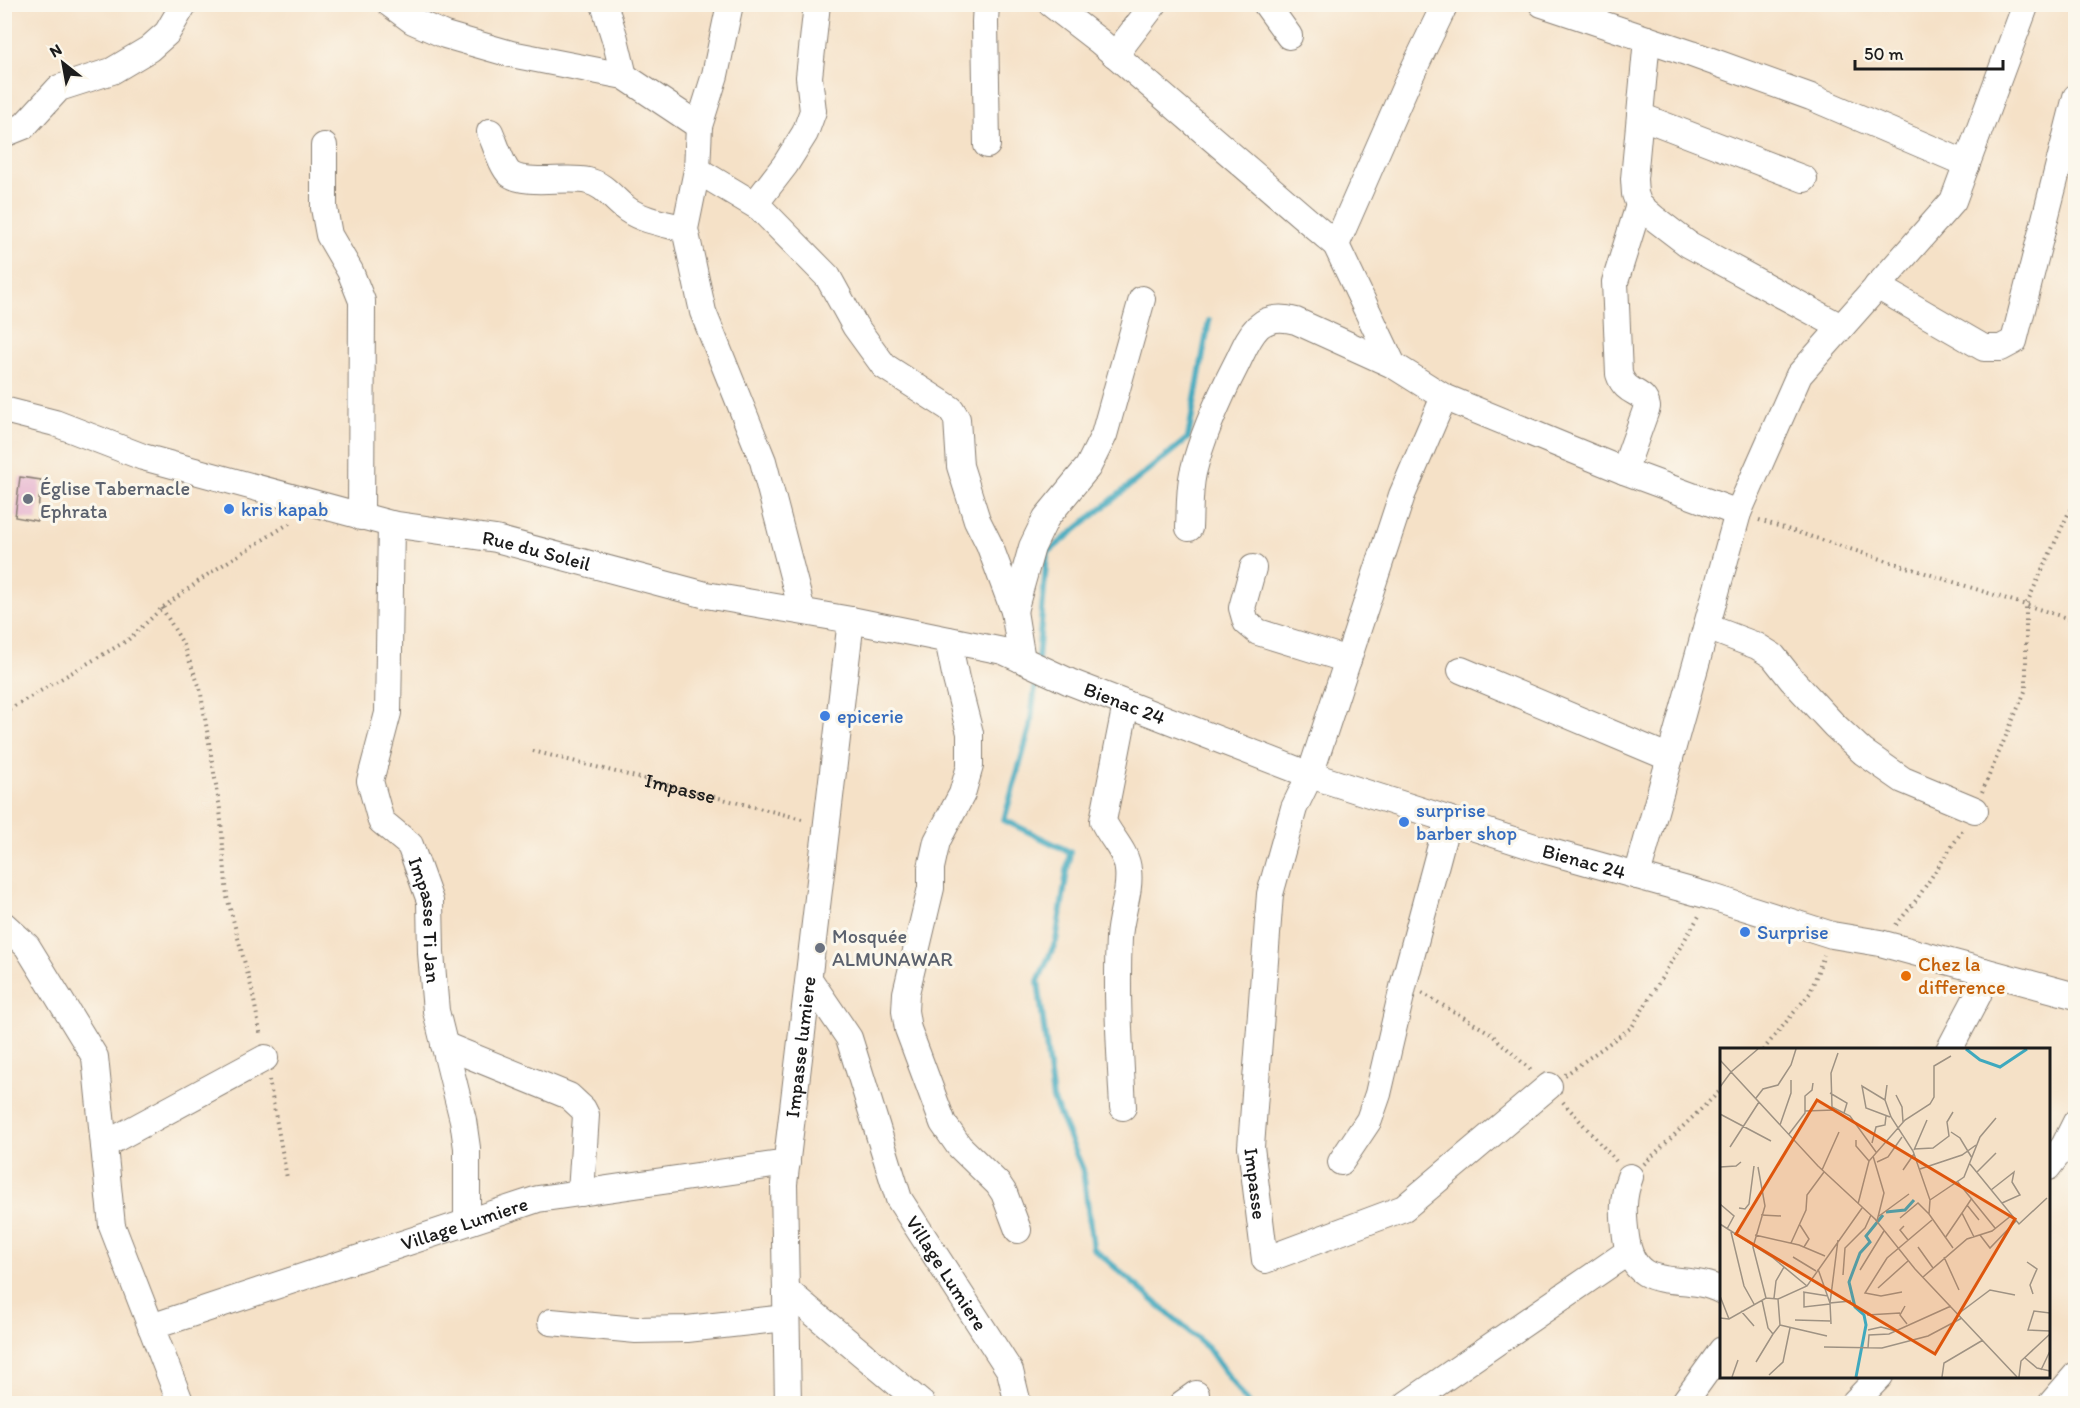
<svg xmlns="http://www.w3.org/2000/svg" width="2080" height="1408" font-family="Itim,sans-serif">
<style>
.lines{fill:none;stroke-linecap:round;stroke-linejoin:round}
.stream{stroke:#3fa9be;stroke-width:6}
.building{fill:#e5b0cd}
.minor-casing{stroke:#887e72;stroke-width:28}
.path{stroke:#887e72;stroke-width:4;stroke-dasharray:1.5 4.5;stroke-linecap:butt}
.minor{stroke:#fff;stroke-width:26}
.worship-dot{fill:#6b7280;stroke:#fbf7ec;stroke-width:2}
.shop-dot{fill:#3f7fe0;stroke:#fbf7ec;stroke-width:2}
.food-dot{fill:#e8710a;stroke:#fbf7ec;stroke-width:2}
.labels{text-anchor:middle;dominant-baseline:central;stroke-width:6;stroke-linejoin:round;paint-order:stroke}
.worship-label{font-size:20px;fill:#5b616d;stroke:#fbf7ec;text-anchor:start}
.shop-label{font-size:20px;fill:#366cbe;stroke:#fbf7ec;text-anchor:start}
.street-label{font-size:20px;fill:#1c1c1c;stroke:#fbf7ec}
.food-label{font-size:20px;fill:#c56008;stroke:#fbf7ec;text-anchor:start}
.inset-river{fill:none;stroke:#3fa9be;stroke-width:3}
.inset-road{fill:none;stroke:#9e9283;stroke-width:1.5}
.view{fill:#de560d;fill-opacity:0.15;stroke:#de560d;stroke-width:3}
.inset-edge{fill:none;stroke:#1c1c1c;stroke-width:3}
</style>
<rect width="100%" height="100%" fill="#fbf7ec"/>
<filter id="ink" filterUnits="userSpaceOnUse"><feTurbulence type="fractalNoise" baseFrequency=".0167" numOctaves="2"/><feDisplacementMap in="SourceGraphic" scale="12" xChannelSelector="R" yChannelSelector="G"/><feConvolveMatrix kernelMatrix="1 2 1 2 8 2 1 2 1" color-interpolation-filters="sRGB"/></filter>
<filter id="wash" filterUnits="userSpaceOnUse"><feTurbulence type="fractalNoise" baseFrequency=".008" numOctaves="4" result="noise"/><feDisplacementMap in="SourceGraphic" scale="24" xChannelSelector="R" yChannelSelector="G"/><feGaussianBlur stdDeviation="1.35" result="paint"/><feColorMatrix in="noise" values="0 0 0 0 0 0 0 0 0 0 0 0 0 0 0 0 0 1.4 0 .05"/><feComposite in="paint" operator="in"/></filter>
<g filter="url(#wash)">
<rect width="100%" height="100%" fill="#f5e1c7"/>
<g class="lines">
<!-- stream -->
<path class="stream" d="M1038 659 1047 553 1188 438 1209 321
M1037 672 1030 728 1004 820 1070 852 1056 941 1038 981 1053 1099 1083 1170 1093 1248 1208 1348 1248 1404"/>
</g>
<g id="blocks">
<!-- building -->
<path class="building" d="M20 477 41 480 37 521 15 517Z"/>
</g>
</g>
<g filter="url(#ink)">
<use href="#blocks" fill-opacity="0" stroke="#887e72" stroke-width="1.5"/>
<g class="lines">
<defs>
<g id="minor">
<path d="M390 4 413 21 445 35 511 54 624 76 699 126"/>
<path d="M604 4 615 39 624 76"/>
<path d="M730 4 715 75 699 126 697 170 685 229 703 312 763 461 802 611"/>
<path d="M986 4 985 22 987 145"/>
<path d="M1051 4 1099 41 1336 245 1393 365 1444 397 1624 471 1738 513"/>
<path d="M1266 4 1289 36"/>
<path d="M1542 4 1692 54 1811 97 1967 164"/>
<path d="M1647 39 1634 179 1635 194 1639 205 1654 218 1688 244 1841 327"/>
<path d="M1115 55 1154 4"/>
<path d="M1640 116 1804 179"/>
<path d="M490 132C495 143 502 167 510 174 526 186 567 176 588 181 606 185 614 201 628 210 644 221 667 224 685 229"/>
<path d="M4 134 24 126 59 88 112 71 149 49 167 33 184 4"/>
<path d="M324 146V208L329 235 350 271 362 301 361 517"/>
<path d="M697 170 760 208 828 277 855 326 884 366 951 409 957 419 960 466 977 520 989 544 1014 611 1022 660"/>
<path d="M755 204 785 165 805 133 813 111 809 77 817 4"/>
<path d="M1336 245 1407 83 1445 4"/>
<path d="M1877 286 1984 348H2001L2014 341 2076 97"/>
<path id="s2" d="M1444 397 1402 495 1310 775 1294 808 1270 894 1251 1147 1265 1260 1404 1208 1549 1086"/>
<path id="s3" d="M4 410 55 423 143 457 391 524 496 539 706 595 851 620 1003 651 1070 682 1310 775 1544 850 1709 896 1832 935 1880 943 2076 996"/>
<path d="M1624 471 1647 407C1644 389 1626 396 1619 374L1615 282 1639 205"/>
<path id="s4" d="M391 524 388 713 370 781 381 821 410 845 430 901 431 953 436 1011 463 1120 467 1148V1222"/>
<path d="M1189 528C1190 510 1189 491 1193 473 1202 435 1219 398 1237 363 1243 351 1248 337 1258 327 1269 317 1282 317 1296 321L1393 365"/>
<path d="M1253 568 1242 608 1246 622 1258 632 1348 660"/>
<path d="M1014 611 1032 547 1046 518 1088 467 1104 435 1142 299"/>
<path d="M1707 627 1757 646 1773 656 1792 680 1834 725 1863 752 1903 780 1975 810"/>
<path d="M948 640 956 679 970 733V766L962 794 937 841 931 868V888L906 993 905 1011 908 1029 943 1123 959 1146 998 1184 1004 1193 1018 1230"/>
<path d="M1461 670 1670 758"/>
<path d="M1637 876 1738 513 1799 375 1953 201 2026 4"/>
<path d="M4 925 27 946 95 1057 112 1226 181 1404"/>
<path id="s5" d="M809 979 849 1038 899 1199 1010 1371 1018 1404"/>
<path d="M444 1045 569 1096 583 1109 586 1115 581 1193"/>
<path d="M1949 1050 1978 995 1984 971"/>
<path d="M1123 1107C1120 1051 1116 994 1119 938 1120 915 1131 892 1128 870 1127 852 1110 837 1103 821L1126 704"/>
<path d="M104 1145 265 1058"/>
<path d="M1341 1162 1369 1120 1378 1094 1404 983 1448 819"/>
<path d="M2048 1167 2064 1146 2076 1122"/>
<path d="M1630 1177C1622 1197 1623 1215 1626 1237 1634 1298 1684 1270 1722 1291"/>
<path d="M786 1290 922 1404"/>
<path d="M551 1322 636 1330 687 1329 786 1318"/>
<path id="s6" d="M151 1327 538 1199 787 1163"/>
<path id="s7" d="M788 1404 784 1184 851 620"/>
<path d="M1182 1404 1196 1394"/>
<path d="M1407 1404 1628 1252"/>
<path d="M1683 1404 1722 1350"/>
<path d="M1853 1404 1880 1376"/>
<path d="M2051 1404 2076 1375"/>
</g>
</defs>
<!-- minor casing -->
<use href="#minor" class="minor-casing"/>
<!-- path -->
<g class="path">
<path d="M1759 520 2076 621"/>
<path d="M162 608 182 642 200 688 220 809 227 897 252 990 261 1037"/>
<path d="M4 712 128 640 162 608 210 573 293 521"/>
<path id="s1" d="M533 751 806 820"/>
<path d="M1982 792 2026 689V605L2076 497"/>
<path d="M1896 925 1917 899 1964 828"/>
<path d="M1422 993 1490 1033 1533 1072"/>
<path d="M1763 1050 1810 993 1824 955"/>
<path d="M1565 1075 1632 1027 1699 916"/>
<path d="M269 1080 287 1178"/>
<path d="M1563 1102 1616 1161"/>
<path d="M1644 1164 1722 1089"/>
</g>
<!-- minor -->
<use href="#minor" class="minor"/>
</g>
</g>
<!-- markers -->
<g class="worship-dot">
<circle cx="28" cy="499" r="6"/>
<circle cx="820" cy="948" r="6"/>
</g>
<g class="shop-dot">
<circle cx="229" cy="509" r="6"/>
<circle cx="825" cy="716" r="6"/>
<circle cx="1404" cy="822" r="6"/>
<circle cx="1745" cy="932" r="6"/>
</g>
<circle class="food-dot" cx="1906" cy="976" r="6"/>
<g class="labels">
<!-- worship labels -->
<g class="worship-label">
<text x="40" y="488">Église Tabernacle<tspan x="40" dy="23">Ephrata</tspan></text>
<text x="832" y="936">Mosquée<tspan x="832" dy="23">ALMUNAWAR</tspan></text>
</g>
<!-- shop labels -->
<g class="shop-label">
<text x="241" y="509">kris kapab</text>
<text x="837" y="716">epicerie</text>
<text x="1416" y="810">surprise<tspan x="1416" dy="23">barber shop</tspan></text>
<text x="1757" y="932">Surprise</text>
</g>
<!-- street labels -->
<g class="street-label">
<text stroke="none"><textPath href="#s3" startOffset="552">Rue du Soleil</textPath></text>
<text stroke="none"><textPath href="#s3" startOffset="1162">Bienac 24</textPath></text>
<text stroke="none"><textPath href="#s1" startOffset="152">Impasse</textPath></text>
<text stroke="none"><textPath href="#s3" startOffset="1648">Bienac 24</textPath></text>
<text stroke="none"><textPath href="#s4" startOffset="416">Impasse Ti Jan</textPath></text>
<text stroke="none"><textPath href="#s7" startOffset="358">Impasse lumiere</textPath></text>
<text stroke="none"><textPath href="#s2" startOffset="818">Impasse</textPath></text>
<text stroke="none"><textPath href="#s6" startOffset="330">Village Lumiere</textPath></text>
<text stroke="none"><textPath href="#s5" startOffset="328">Village Lumiere</textPath></text>
</g>
<!-- food labels -->
<g class="food-label">
<text x="1918" y="964">Chez la<tspan x="1918" dy="23">difference</tspan></text>
</g>
</g>
<!-- overview -->
<g transform="translate(1720 1048)">
<rect width="330" height="330" fill="#f5e1c7"/>
<path class="inset-river" d="M246 1 260 12 280 19 307 1M166 164 185 162 194 152M136 329 146 277 144 267 135 259 129 234 140 205 150 194 146 188 163 167"/>
<path class="inset-road" d="M118 5 111 25 112 59 130 68 156 104M0 12 98 118 155 171 195 221 297 329M167 37 165 52 171 69 193 103 210 152 209 166 233 200M0 39 11 24 38 1M110 45 127 55 124 65M176 47 182 59 183 74M36 50 43 41 58 37 71 17 76 1M165 52 142 38 146 60 170 69M85 63 114 62M0 66 51 93M60 77 71 45V32M231 84 240 90 252 110M69 86 85 65V48L92 42 93 35M136 92V98L149 113M152 95 156 79 165 77 166 68M10 99 39 54M194 101 213 100 229 88 227 74 233 64M194 102 207 72M153 108 164 145 157 173M157 114 168 109 182 89M250 116 299 176 327 150M0 119 16 118 21 114M38 119 45 158 33 199 46 250M200 121 242 107 256 97M102 122 119 84M183 122 194 106M257 124 276 105M237 133 275 180M271 142 294 124 292 134 300 147 282 155M252 150 242 165 254 189M210 152 244 129 260 89 276 70M0 156 14 168 7 181M138 156 149 113 185 72 210 56 214 49V18L231 8M247 157 259 172M19 160 25 161 29 156 34 118M41 167 61 168M159 168 189 146M180 170 198 155 209 166M0 176 52 209 87 238M80 177 89 191 84 199M184 178 180 182 188 192M11 184 24 238 34 256M35 187 79 197 105 208M260 187 270 200 296 173M225 190 242 165M71 195 86 162 87 147 104 124M198 199 213 220M73 209 96 223M224 209 239 242M307 214 317 221 310 237 313 246M98 221 110 255 118 192M140 222 164 183M123 227 125 200 145 180 151 167M203 229 247 191 272 183 292 167M158 240 188 213M83 244 108 248M84 244V259L110 256M182 244 161 248 145 245 167 210 212 172M0 248 9 271M54 250 56 233 64 219M185 258 180 267 187 276M21 263 34 278M330 265 314 263 308 282 330 283M238 266 270 242 295 247M147 267 180 265M0 270 9 271 46 250 58 251M75 272 110 273M111 276 110 255 131 253M60 277 107 288M148 282 161 279 176 283M53 286 60 277 58 251 87 238 142 160M104 299 162 300 208 288 242 270M148 300 149 287 169 286 231 258M305 310 317 320 330 323M36 314 53 286 48 280 42 252M321 322 330 303M49 327 63 314 70 280M12 329 18 312M222 329 224 315 263 292M299 329 301 313 330 286"/>
<path class="view" d="M97 52 295 171 215 306 16 186Z"/>
<rect width="330" height="330" class="inset-edge"/>
</g>
<!-- margin -->
<rect width="2080" height="1408" fill="none" stroke="#fbf7ec" stroke-width="24"/>
<!-- north arrow -->
<g transform="translate(63 63) rotate(329)" stroke="#fbf7ec" stroke-width="4.5" paint-order="stroke">
<path d="M0-4.5L10 22L0 15L-10 22Z" fill="#1c1c1c"/>
<text y="-9" font-size="16" font-weight="bold" text-anchor="middle" fill="#1c1c1c">N</text>
</g>
<!-- scale -->
<path d="M1855 60v9h148v-9" fill="none" stroke="#1c1c1c" stroke-width="3"/>
<text x="1864" y="60" font-size="18" fill="#1c1c1c" stroke="#fbf7ec" stroke-width="4.5" paint-order="stroke">50 m</text>
</svg>
